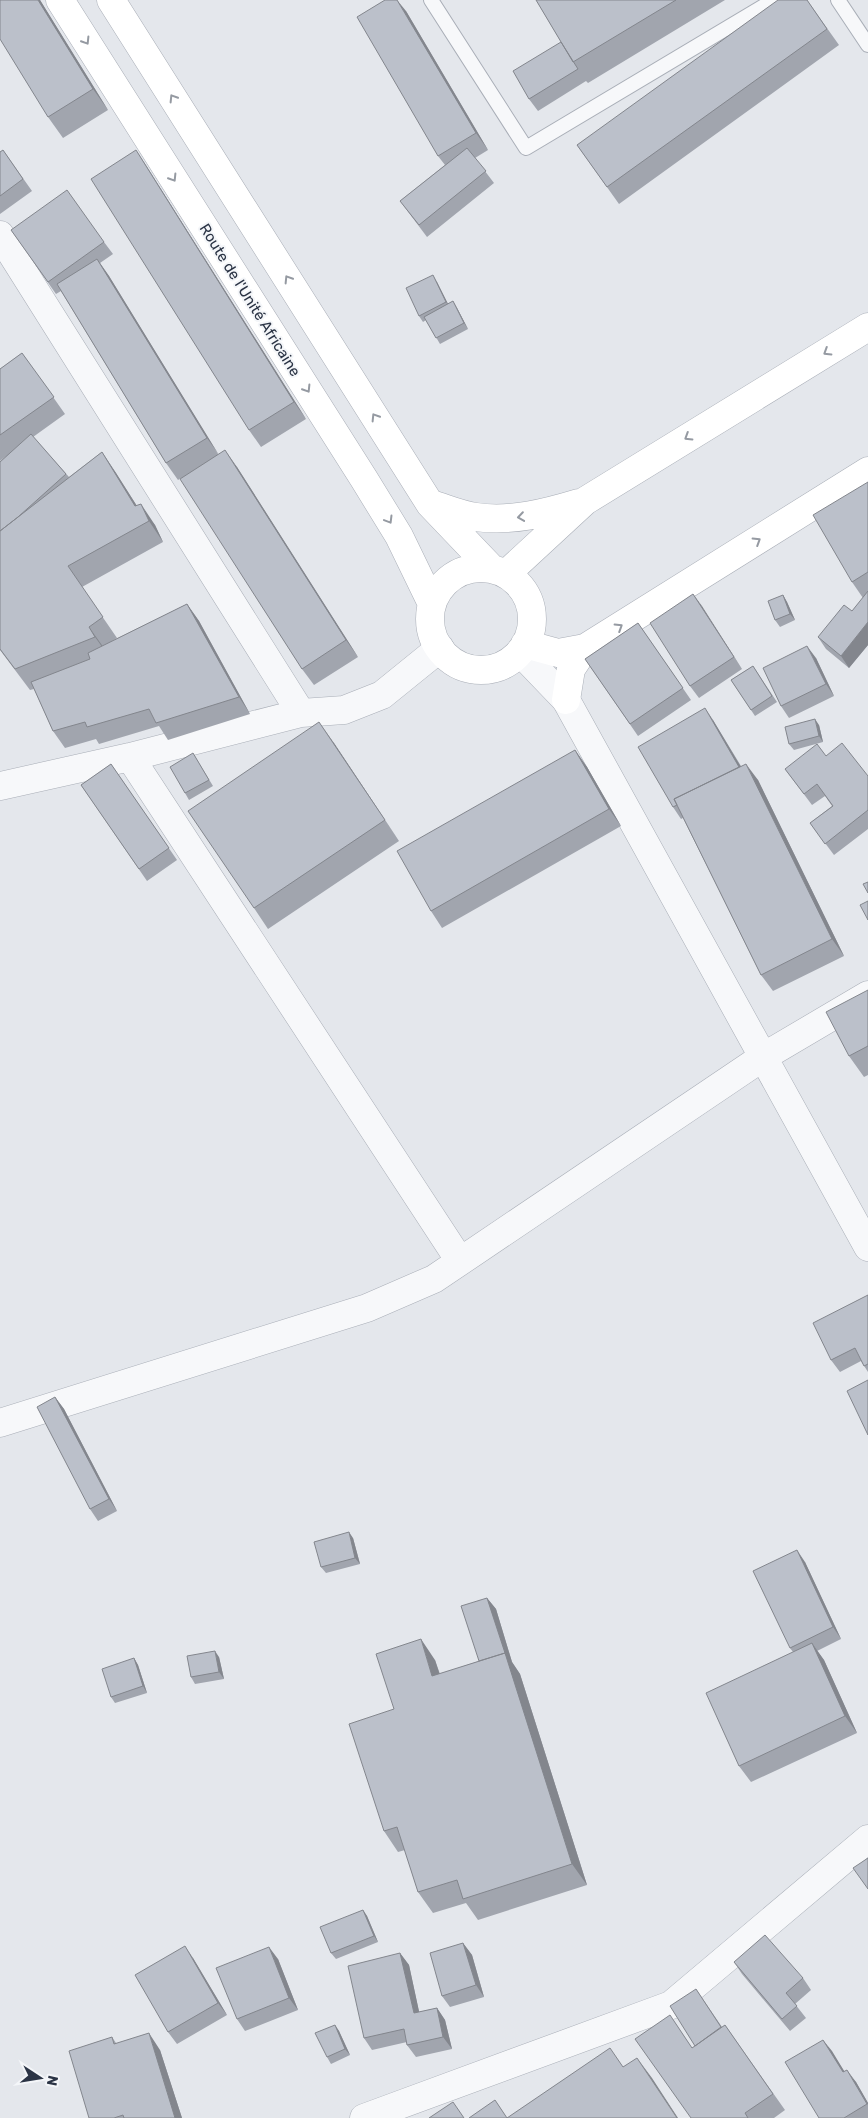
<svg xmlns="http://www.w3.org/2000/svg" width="868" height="2118" font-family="Rubik,sans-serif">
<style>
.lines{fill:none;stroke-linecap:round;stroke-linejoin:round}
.service-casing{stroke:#a9aeb7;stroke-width:16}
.minor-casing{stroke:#a9aeb7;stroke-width:29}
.secondary-casing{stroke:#a9aeb7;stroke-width:29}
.service{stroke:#f7f8fa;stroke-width:14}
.minor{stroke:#f7f8fa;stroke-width:28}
.secondary{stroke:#fff;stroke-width:28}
.wall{fill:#a1a5ae}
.shaded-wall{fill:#83868d}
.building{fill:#bbc0ca;stroke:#83868d}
.oneway{stroke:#959aa2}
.labels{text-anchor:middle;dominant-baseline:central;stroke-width:4;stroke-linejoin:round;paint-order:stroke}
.street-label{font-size:15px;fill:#2b3445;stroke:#f4f6f9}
</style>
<rect width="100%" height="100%" fill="#e4e7ec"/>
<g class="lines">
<defs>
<path id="service" d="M431 0 526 148 774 0
M838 0 868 45"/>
<path id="minor" d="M0 235 301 713
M520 652 566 700 868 1247
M130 757 460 1261
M0 786 130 757 301 713 344 710 382 695 440 648
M0 1423 367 1308 434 1279 763 1057 868 995
M364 2118 671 2005 868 1839"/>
<path id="secondary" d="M60 0 364 479 399 536 432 604
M111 0 430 504 492 569
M431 504C445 508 461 515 476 517 511 522 546 513 579 503
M430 619a51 51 0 1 1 102 0a51 51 0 1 1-102 0Z
M506 574 585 501 868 327
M525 644 558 653 585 648 868 471
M566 700 571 669 585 648"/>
</defs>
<!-- service casing -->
<use href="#service" class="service-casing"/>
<!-- minor casing -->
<use href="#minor" class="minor-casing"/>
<!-- secondary casing -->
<use href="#secondary" class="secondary-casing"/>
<!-- service -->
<use href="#service" class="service"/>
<!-- minor -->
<use href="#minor" class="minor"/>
<!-- secondary -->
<use href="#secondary" class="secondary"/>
</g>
<!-- wall -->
<path class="wall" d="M0 0H40L108 110 63 138 48 117Z
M536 0H725L588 83 586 81 538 111 529 99 561 42Z
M807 0 839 45 619 204 577 145Z
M406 11 488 150 475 158 494 183 427 237 400 201 445 165 438 156Z
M3 150 32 191 0 214V152Z
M136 150 147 167 306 419 261 447 249 430Z
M11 230 104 242 113 254 100 263 109 276 218 454 237 467 358 657 314 685 302 669 181 478 178 480 166 463 61 291 56 294Z
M437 282 448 304 453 301 457 308 468 329 440 344 426 320 423 322 419 316Z
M22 353 65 414 33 437 69 477 102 452 116 473 137 506 155 525 163 542 82 587 117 638 112 641 187 604 199 621 250 714 168 740 159 726 99 744 96 739 65 748 53 731 34 689 30 690 0 650V462L6 456 0 461V369Z
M868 482V645L849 668 826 649 818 637 852 611 863 598 852 582Z
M693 594 742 669 699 698 690 686Z
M783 595 787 602 795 620 780 627 775 620Z
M638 623 691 700 638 736 585 659Z
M816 658 834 696 789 718 781 706Z
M753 666 777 702 755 716 731 680Z
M713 720 741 766 758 780 844 956 773 991 761 975 683 818 681 819 673 807Z
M819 725 823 742 794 750 789 744Z
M334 743 399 841 268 929 254 908Z
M575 750 587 767 621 826 442 928 431 911Z
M193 753 213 786 189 800 185 793Z
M826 756 868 776V829L834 855 810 823 832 806 825 796 812 805 785 769Z
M111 764 177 860 147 881 81 785Z
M868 990V1075L864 1077 849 1056Z
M868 1295V1372L861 1361 840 1372 831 1360Z
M55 1397 64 1409 117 1511 98 1521 90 1509Z
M353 1538 360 1564 326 1573 321 1567Z
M805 1562 841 1639 817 1651 824 1660 857 1733 751 1782 739 1766 793 1652 790 1648Z
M487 1598 496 1609 512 1662 520 1674 587 1885 478 1920 466 1903 433 1913 418 1892 405 1850 398 1852 384 1831 394 1709 435 1660 440 1674 479 1661Z
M219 1657 224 1679 195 1684 191 1677Z
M134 1658 138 1665 147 1693 115 1703 111 1697Z
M363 1910 367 1916 378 1942 336 1959 331 1953Z
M463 1943 472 1955 484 1997 450 2007 442 1996Z
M400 1953 409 1965 419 2012 437 2008 445 2020 452 2049 416 2057 407 2045V2042L372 2050 364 2038Z
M193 1958 227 2015 177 2044 168 2032Z
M278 1959 298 2010 245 2031 237 2019Z
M734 1962 803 1978 811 1990 795 2004 806 2018 790 2031 742 1974Z
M696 1989 722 2027 725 2025 785 2110 774 2118H691L692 2048 695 2046Z
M335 2025 339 2031 350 2055 331 2064 327 2057Z
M112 2037 116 2043 160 2050 182 2118H89Z
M823 2040 844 2071 856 2082 868 2103V2118H819Z"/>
<!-- shaded-wall -->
<path class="shaded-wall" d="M38 0H40L108 110 93 89Z
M397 0 406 11 488 150 476 133Z
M136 150 147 167 306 419 294 402Z
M97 259 109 276 219 455 207 438Z
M433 275 437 282 450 308 446 302Z
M453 301 457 308 468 329 464 323Z
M225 450 237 467 358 657 346 640Z
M102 452 116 473 147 522 135 506Z
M141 504 155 525 163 542 149 521Z
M693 594 702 606 742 669 734 657Z
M783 595 787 602 795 620 790 614Z
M187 604 199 621 250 714 239 697Z
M868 622V645L849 668 841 656Z
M89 627 104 648 110 658 95 637Z
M807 646 816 658 834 696 826 684Z
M705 708 713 720 748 779 739 767Z
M815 719 819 725 823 742 819 736Z
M319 722 334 743 399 841 385 820Z
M575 750 587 767 621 826 609 809Z
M746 764 758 780 844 956 832 939Z
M55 1397 64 1409 117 1511 109 1499Z
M349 1532 353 1538 360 1564 355 1558Z
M797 1550 805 1562 841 1639 833 1627Z
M487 1598 496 1609 512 1662 520 1674 587 1885 572 1864Z
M421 1639 435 1660 447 1697 432 1676Z
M812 1643 824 1660 857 1733 845 1716Z
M215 1651 219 1657 224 1679 219 1672Z
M134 1658 138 1665 147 1693 143 1686Z
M363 1910 367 1916 378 1942 374 1936Z
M463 1943 472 1955 484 1997 476 1985Z
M185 1946 193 1958 227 2015 218 2003Z
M269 1947 278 1959 298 2010 289 1998Z
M400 1953 409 1965 422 2025 414 2013Z
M437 2008 445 2020 452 2049 443 2037Z
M335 2025 339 2031 350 2055 345 2049Z
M149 2033 160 2050 182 2118H175Z
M823 2040 832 2051 852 2084 843 2072Z
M637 2058 652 2078 678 2118H677Z
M847 2070 856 2082 868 2103V2105Z"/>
<!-- building -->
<path class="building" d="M0 0H38L93 89 48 117 0 39Z
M385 0H397L476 133 438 156 357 17Z
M536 0H676L573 62Z
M778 0H807L827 29 607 187 577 145Z
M561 42 578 69 529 99 513 71Z
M467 148 486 171 419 225 400 201Z
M3 150 23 179 0 196V152Z
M136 150 294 402 249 430 91 179Z
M67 190 104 242 48 282 11 230Z
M97 259 207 438 166 463 57 284Z
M433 275 446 302 419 316 406 288Z
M453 301 464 323 436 338 424 317Z
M22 353 54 397 0 435V369Z
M31 434 66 474 18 517 0 531V462Z
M225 450 346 640 302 669 180 479Z
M102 452 135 506 141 504 149 521 68 566 103 617 89 627 95 637 15 669 0 649V531Z
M868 482V572L852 582 813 515Z
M868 591V622L841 656 818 637 844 605 852 611Z
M693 594 734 657 690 686 650 623Z
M783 595 790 614 775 620 768 601Z
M187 604 239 697 156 723 149 709 87 727 85 722 53 731 31 682 90 659 88 653Z
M638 623 683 688 630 724 585 659Z
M807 646 826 684 781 706 763 668Z
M753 666 772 696 751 710 731 680Z
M705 708 739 767 674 799 677 805 673 807 638 747Z
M815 719 819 736 789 744 785 727Z
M319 722 385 820 254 908 188 811Z
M842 743 868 776V810L825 844 810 823 833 806 817 784 804 794 785 769 817 744 826 756Z
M575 750 609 809 431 911 397 851Z
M193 753 209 780 185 793 170 767Z
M111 764 169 848 139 869 81 785Z
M746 764 832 939 761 975 674 799Z
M868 882V893L863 884Z
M868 901V920L860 905Z
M868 990V1046L849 1056 826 1012Z
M868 1295V1364L864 1366 855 1348 831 1360 813 1323Z
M868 1380V1435L847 1391Z
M55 1397 109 1499 90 1509 37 1407Z
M349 1532 355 1558 321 1567 314 1542Z
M797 1550 833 1627 790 1648 753 1571Z
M487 1598 505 1653 479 1661 461 1606Z
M421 1639 432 1676 505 1653 572 1864 463 1899 457 1880 418 1892 397 1827 384 1831 349 1724 394 1709 376 1654Z
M812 1643 845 1716 739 1766 706 1693Z
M215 1651 219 1672 191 1677 187 1656Z
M134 1658 143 1686 111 1697 102 1669Z
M868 1858V1889L853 1868Z
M363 1910 374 1936 331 1953 320 1927Z
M765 1935 803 1978 786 1993 797 2006 782 2019 734 1962Z
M463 1943 476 1985 442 1996 430 1953Z
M185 1946 218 2003 168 2032 135 1975Z
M269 1947 289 1998 237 2019 216 1968Z
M400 1953 414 2013 437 2008 443 2037 407 2045 404 2029 364 2038 348 1966Z
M696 1989 721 2027 695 2046 670 2006Z
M670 2015 692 2048 725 2025 773 2094 745 2113 748 2118H691L635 2039Z
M335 2025 345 2049 327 2057 315 2033Z
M149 2033 175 2118H124L123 2115 114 2118H89L69 2051 112 2037 114 2044Z
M823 2040 843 2072 847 2070 867 2104 844 2118H819L785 2062Z
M610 2048 623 2067 637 2058 677 2118H507Z
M495 2100 507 2118H469Z
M453 2102 464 2118H429Z"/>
<!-- one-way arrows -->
<defs><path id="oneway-chevron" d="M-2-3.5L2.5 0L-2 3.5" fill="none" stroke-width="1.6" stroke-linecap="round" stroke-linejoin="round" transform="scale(1.25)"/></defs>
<g class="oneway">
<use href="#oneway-chevron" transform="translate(86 41) rotate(58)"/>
<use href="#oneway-chevron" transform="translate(173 98) rotate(-122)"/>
<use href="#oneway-chevron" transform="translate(173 178) rotate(58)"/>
<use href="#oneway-chevron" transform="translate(288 279) rotate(-122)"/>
<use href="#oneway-chevron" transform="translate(827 352) rotate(148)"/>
<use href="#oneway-chevron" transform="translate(307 389) rotate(58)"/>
<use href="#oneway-chevron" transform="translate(375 417) rotate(-122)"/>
<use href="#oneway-chevron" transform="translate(688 437) rotate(148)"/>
<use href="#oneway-chevron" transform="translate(521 517) rotate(172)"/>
<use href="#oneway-chevron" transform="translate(389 520) rotate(59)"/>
<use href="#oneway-chevron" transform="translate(757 541) rotate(-32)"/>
<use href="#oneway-chevron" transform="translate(619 627) rotate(-32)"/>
</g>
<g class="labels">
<!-- street labels -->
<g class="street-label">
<text transform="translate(250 300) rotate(58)">Route de l'Unité Africaine</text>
</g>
</g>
<!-- north arrow -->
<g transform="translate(40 2078) rotate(102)" stroke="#f4f6f9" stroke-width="4" paint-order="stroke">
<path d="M0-4L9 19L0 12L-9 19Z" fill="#2b3445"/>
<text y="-8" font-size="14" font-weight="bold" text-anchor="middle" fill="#2b3445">N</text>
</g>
</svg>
